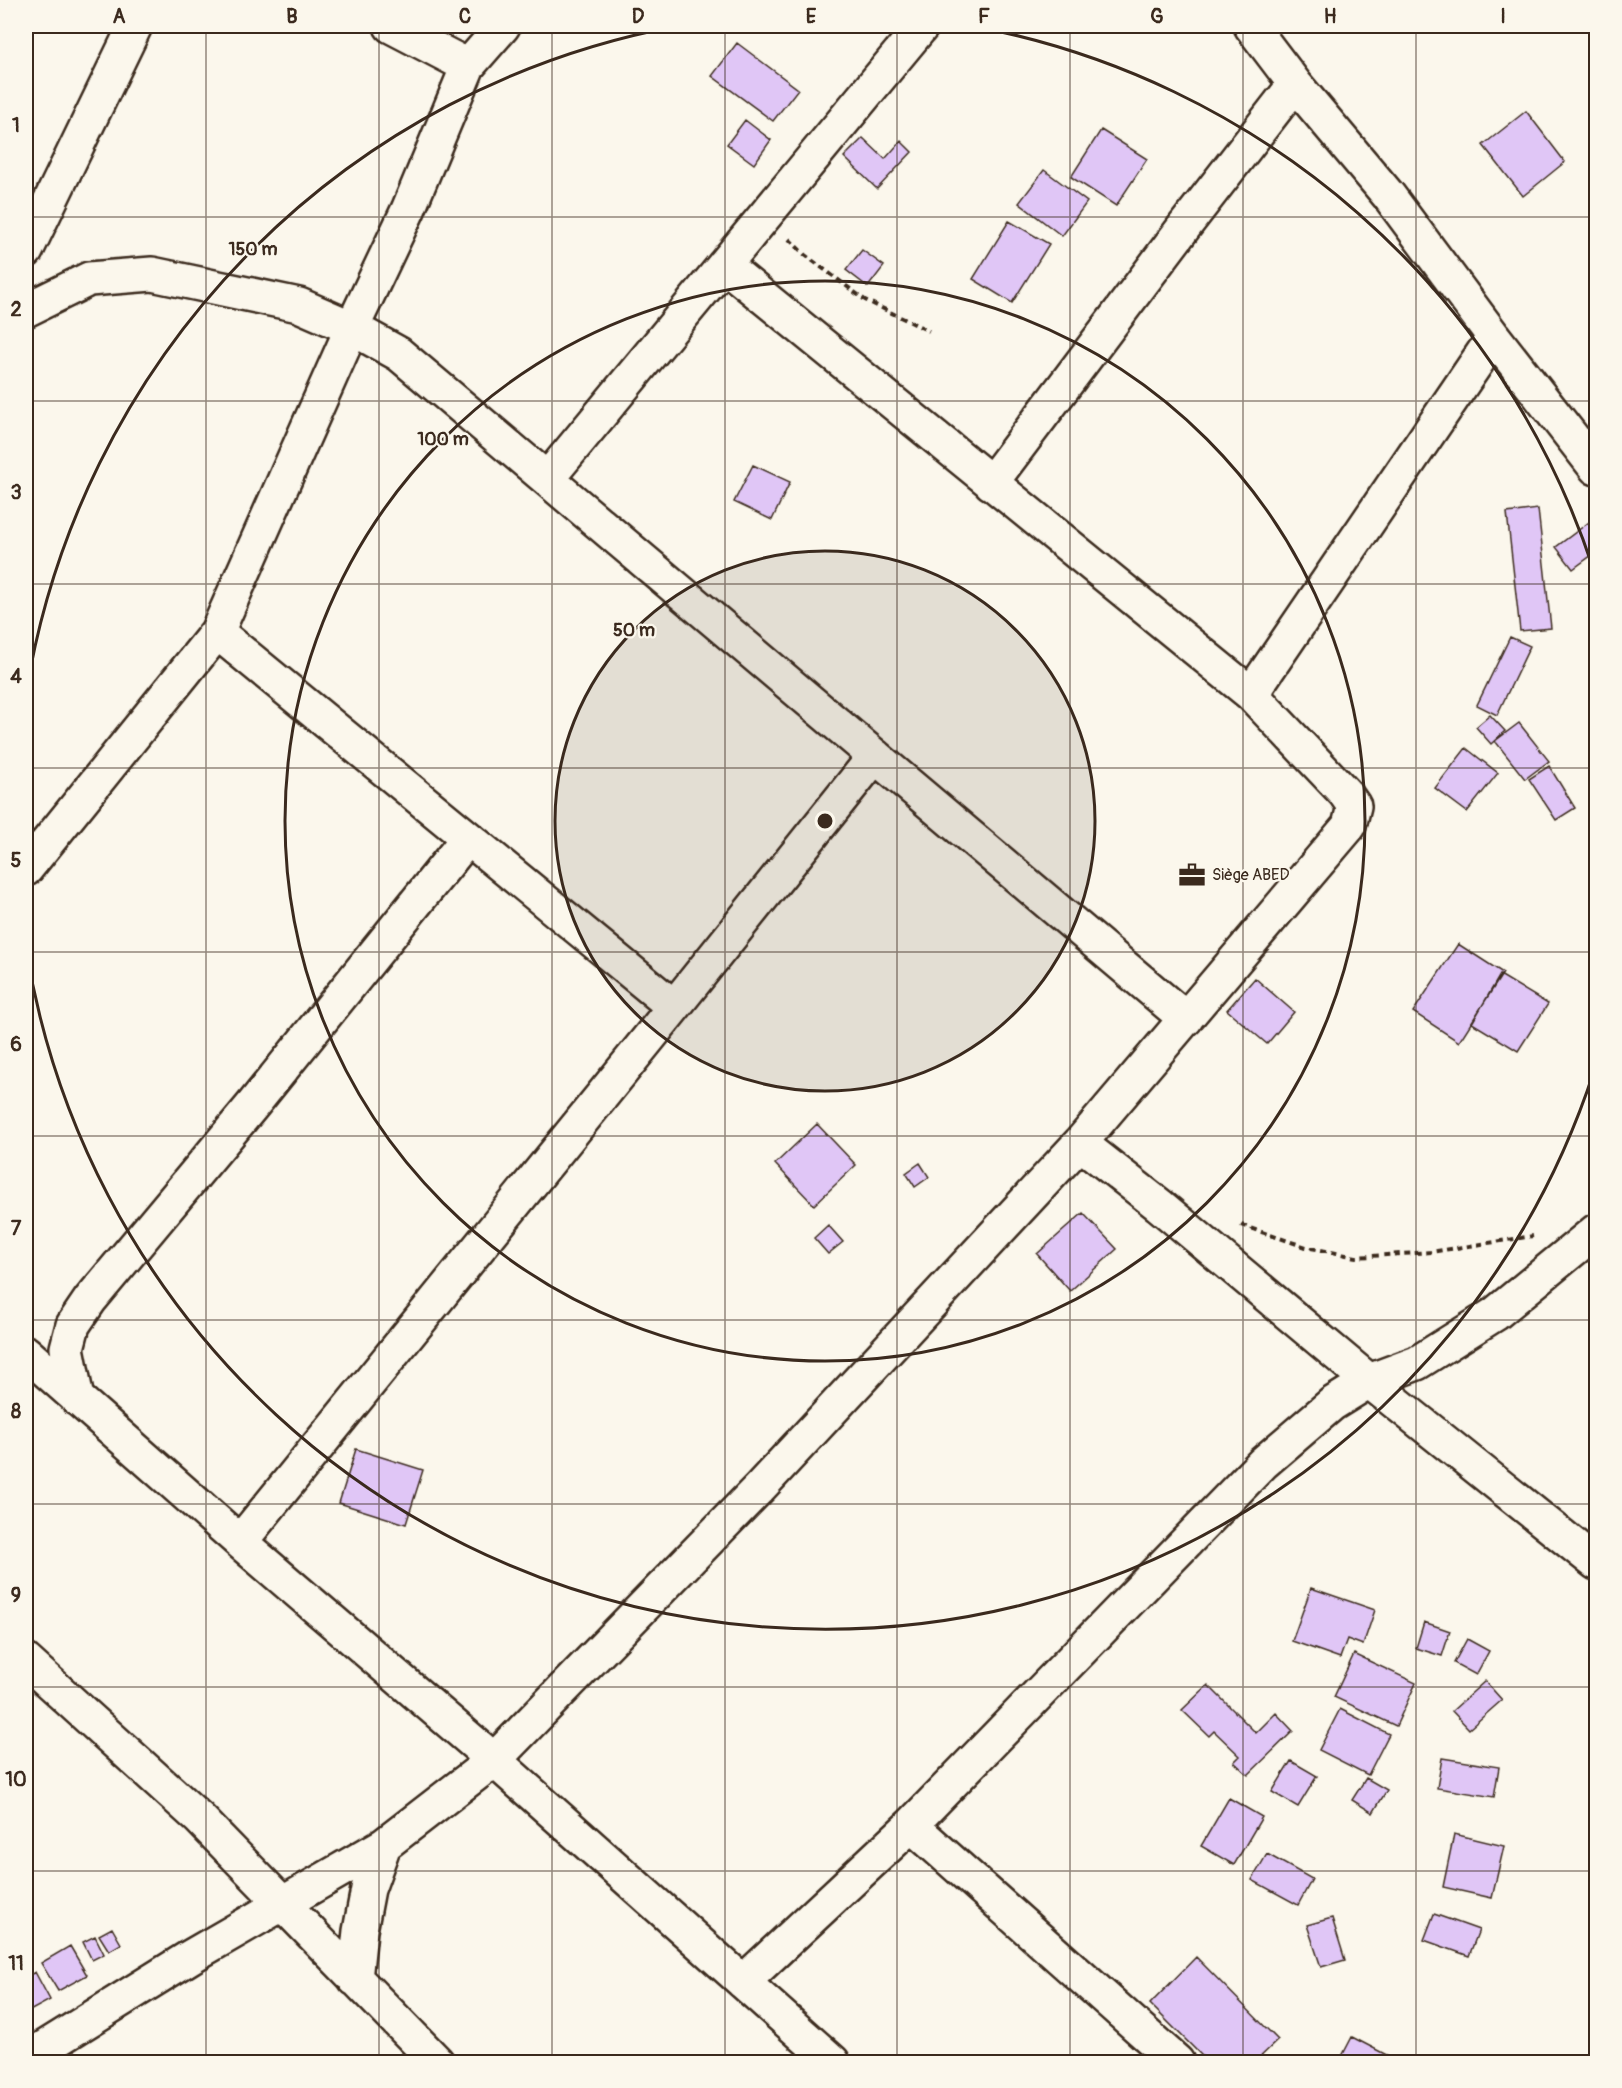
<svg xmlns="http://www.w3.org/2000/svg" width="1622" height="2088" font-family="Pangolin,sans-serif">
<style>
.building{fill:#e0c6f6;stroke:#3b2a1e;stroke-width:1.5}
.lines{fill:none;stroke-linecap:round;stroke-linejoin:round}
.minor-casing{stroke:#3b2a1e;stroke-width:38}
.path{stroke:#3b2a1e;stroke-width:4;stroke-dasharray:6 4.5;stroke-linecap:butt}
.minor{stroke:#fbf7ec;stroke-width:33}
.grid{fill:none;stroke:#3b2a1e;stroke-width:1.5;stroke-opacity:0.55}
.ring{fill:none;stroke:#3b2a1e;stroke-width:3}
.labels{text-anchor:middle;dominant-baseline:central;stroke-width:4.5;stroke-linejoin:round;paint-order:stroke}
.poi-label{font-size:16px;fill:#3b2a1e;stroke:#fbf7ec;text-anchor:start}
.centre{fill:#3b2a1e;stroke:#fbf7ec;stroke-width:3}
.ring-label{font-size:18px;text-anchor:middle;font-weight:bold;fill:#3b2a1e;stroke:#fbf7ec;stroke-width:4.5;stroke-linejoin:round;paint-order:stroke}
.neatline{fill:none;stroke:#3b2a1e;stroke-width:2}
.grid-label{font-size:20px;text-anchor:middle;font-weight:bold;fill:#3b2a1e}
</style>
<rect width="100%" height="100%" fill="#fbf7ec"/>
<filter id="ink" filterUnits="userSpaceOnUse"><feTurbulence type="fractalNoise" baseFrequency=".0167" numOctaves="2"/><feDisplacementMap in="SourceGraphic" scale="12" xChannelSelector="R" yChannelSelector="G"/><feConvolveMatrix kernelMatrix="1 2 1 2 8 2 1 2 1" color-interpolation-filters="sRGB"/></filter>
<g filter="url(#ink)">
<!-- building -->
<path class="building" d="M737 43 798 89 773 121 712 76Z
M1526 111 1565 162 1523 196 1483 145Z
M745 120 771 140 754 164 727 144Z
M1101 130 1147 159 1116 206 1071 177Z
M863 138 885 159 901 141 912 152 877 189 844 157Z
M1044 170 1087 202 1062 236 1019 203Z
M1009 221 1049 244 1012 303 973 279Z
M862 250 884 266 868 287 846 270Z
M753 465 790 482 772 520 734 502Z
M1538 509 1551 628 1520 631 1507 513Z
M1596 517V552L1573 569 1556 547Z
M1510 637 1530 646 1497 715 1477 705Z
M1490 715 1505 731 1491 744 1476 727Z
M1519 723 1549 761 1525 779 1495 741Z
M1466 748 1498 773 1467 812 1435 788Z
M1549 766 1575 808 1556 820 1529 779Z
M1458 944 1503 973 1459 1042 1413 1012Z
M1500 975 1548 1004 1518 1051 1472 1023Z
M1255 978 1294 1012 1267 1044 1227 1010Z
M817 1124 856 1165 814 1205 775 1164Z
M920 1163 929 1177 915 1187 906 1173Z
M1083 1213 1117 1249 1070 1291 1037 1254Z
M828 1225 843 1242 828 1254 814 1238Z
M356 1449 423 1470 406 1524 339 1503Z
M1311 1588 1375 1610 1363 1645 1347 1639 1340 1658 1292 1641Z
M1424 1622 1450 1631 1442 1656 1416 1648Z
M1467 1639 1489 1651 1476 1675 1454 1663Z
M1354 1654 1416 1683 1396 1726 1334 1697Z
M1485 1681 1502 1700 1469 1729 1452 1711Z
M1208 1685 1256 1733 1276 1713 1293 1731 1248 1775 1234 1762 1240 1756 1214 1731 1209 1736 1182 1710Z
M1340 1709 1389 1734 1368 1775 1319 1750Z
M1442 1758 1499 1767 1494 1797 1437 1788Z
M1291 1761 1317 1776 1298 1807 1272 1792Z
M1366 1778 1387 1790 1373 1813 1352 1800Z
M1229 1798 1262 1817 1234 1865 1201 1846Z
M1454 1834 1504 1846 1492 1898 1443 1887Z
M1267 1854 1312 1879 1298 1905 1252 1880Z
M1434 1914 1479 1930 1469 1956 1424 1940Z
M1332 1918 1345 1960 1321 1967 1307 1925Z
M112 1928 121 1944 109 1951 99 1935Z
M95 1936 104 1954 92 1960 83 1942Z
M70 1946 87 1975 58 1991 41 1963Z
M1196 1957 1278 2040 1255 2062H1208L1150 2004Z
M35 1972 50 2000 26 2013V1977Z
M1352 2037 1400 2062H1345L1340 2060Z"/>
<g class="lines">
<defs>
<path id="minor" d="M391 26 468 66
M1251 26 1295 84 1389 196 1494 337 1596 468
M26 251 135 26
M26 310 89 279 152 274 299 305 352 328 399 354 1186 1019
M547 479 922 26
M991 483 1184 227 1295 84
M217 632 674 1007
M1251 694 1494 337
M26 869 217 632 352 328 408 210 468 66 503 26
M1080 1143 1159 1205 1369 1381 1596 1563
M26 1353 240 1542 494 1760 833 2062
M77 1399 67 1348 73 1325 90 1300 252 1106 468 838
M240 1542 674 1007 875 756
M26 1661 199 1818 437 2062
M911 1825 1177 2062
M355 1979 360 1931 368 1889 384 1845
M743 1982 911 1825 1263 1463 1332 1404 1369 1381 1417 1363 1495 1314 1596 1231
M26 2059 190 1957 384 1845 494 1760 761 1486 1080 1143 1349 826 1354 806 1345 793 1251 694 724 265"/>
</defs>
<!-- minor casing -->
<use href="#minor" class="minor-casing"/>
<!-- path -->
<path class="path" d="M789 239 805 255 865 300 929 331
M1241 1225 1306 1247 1356 1257 1431 1252 1533 1236"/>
<!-- minor -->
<use href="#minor" class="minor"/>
</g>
</g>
<!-- grid -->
<path class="grid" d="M206 26V2062M379 26V2062M552 26V2062M725 26V2062M897 26V2062M1070 26V2062M1243 26V2062M1416 26V2062M26 217H1596M26 401H1596M26 584H1596M26 768H1596M26 952H1596M26 1136H1596M26 1320H1596M26 1504H1596M26 1687H1596M26 1871H1596"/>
<!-- distance rings -->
<circle cx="825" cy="821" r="270" fill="#3b2a1e" fill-opacity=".12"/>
<g class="ring">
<circle cx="825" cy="821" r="270"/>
<circle cx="825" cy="821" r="540"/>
<path d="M1594 1071A809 809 0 0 1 26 948M26 694A809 809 0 0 1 678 26M972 26A809 809 0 0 1 1594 571"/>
</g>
<!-- icons -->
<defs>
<symbol id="office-bare" viewBox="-9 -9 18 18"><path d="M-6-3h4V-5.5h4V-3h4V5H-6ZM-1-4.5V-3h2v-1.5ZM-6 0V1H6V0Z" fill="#3b2a1e" stroke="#fbf7ec" stroke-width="2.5" paint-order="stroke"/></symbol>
</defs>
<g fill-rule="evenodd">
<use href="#office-bare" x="1173" y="856" width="38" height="38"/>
</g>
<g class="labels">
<!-- poi labels -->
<g class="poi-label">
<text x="1212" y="875">Siège ABED</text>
</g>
</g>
<circle cx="825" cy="821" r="9" class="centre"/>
<g class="ring-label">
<text x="253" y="255">150 m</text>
<text x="443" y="445">100 m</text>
<text x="634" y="636">50 m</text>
</g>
<!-- margin -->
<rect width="1622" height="2088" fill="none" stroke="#fbf7ec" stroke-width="66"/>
<rect x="33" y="33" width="1556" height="2022" class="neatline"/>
<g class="grid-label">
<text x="119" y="23">A</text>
<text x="292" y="23">B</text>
<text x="465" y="23">C</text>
<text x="638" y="23">D</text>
<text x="811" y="23">E</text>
<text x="984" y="23">F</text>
<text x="1157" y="23">G</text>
<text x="1330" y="23">H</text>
<text x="1503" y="23">I</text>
<text x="16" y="132">1</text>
<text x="16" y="316">2</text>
<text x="16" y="499">3</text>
<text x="16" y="683">4</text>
<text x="16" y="867">5</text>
<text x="16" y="1051">6</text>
<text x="16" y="1235">7</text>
<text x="16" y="1418">8</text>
<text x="16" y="1602">9</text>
<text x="16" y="1786">10</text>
<text x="16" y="1970">11</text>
</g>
</svg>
